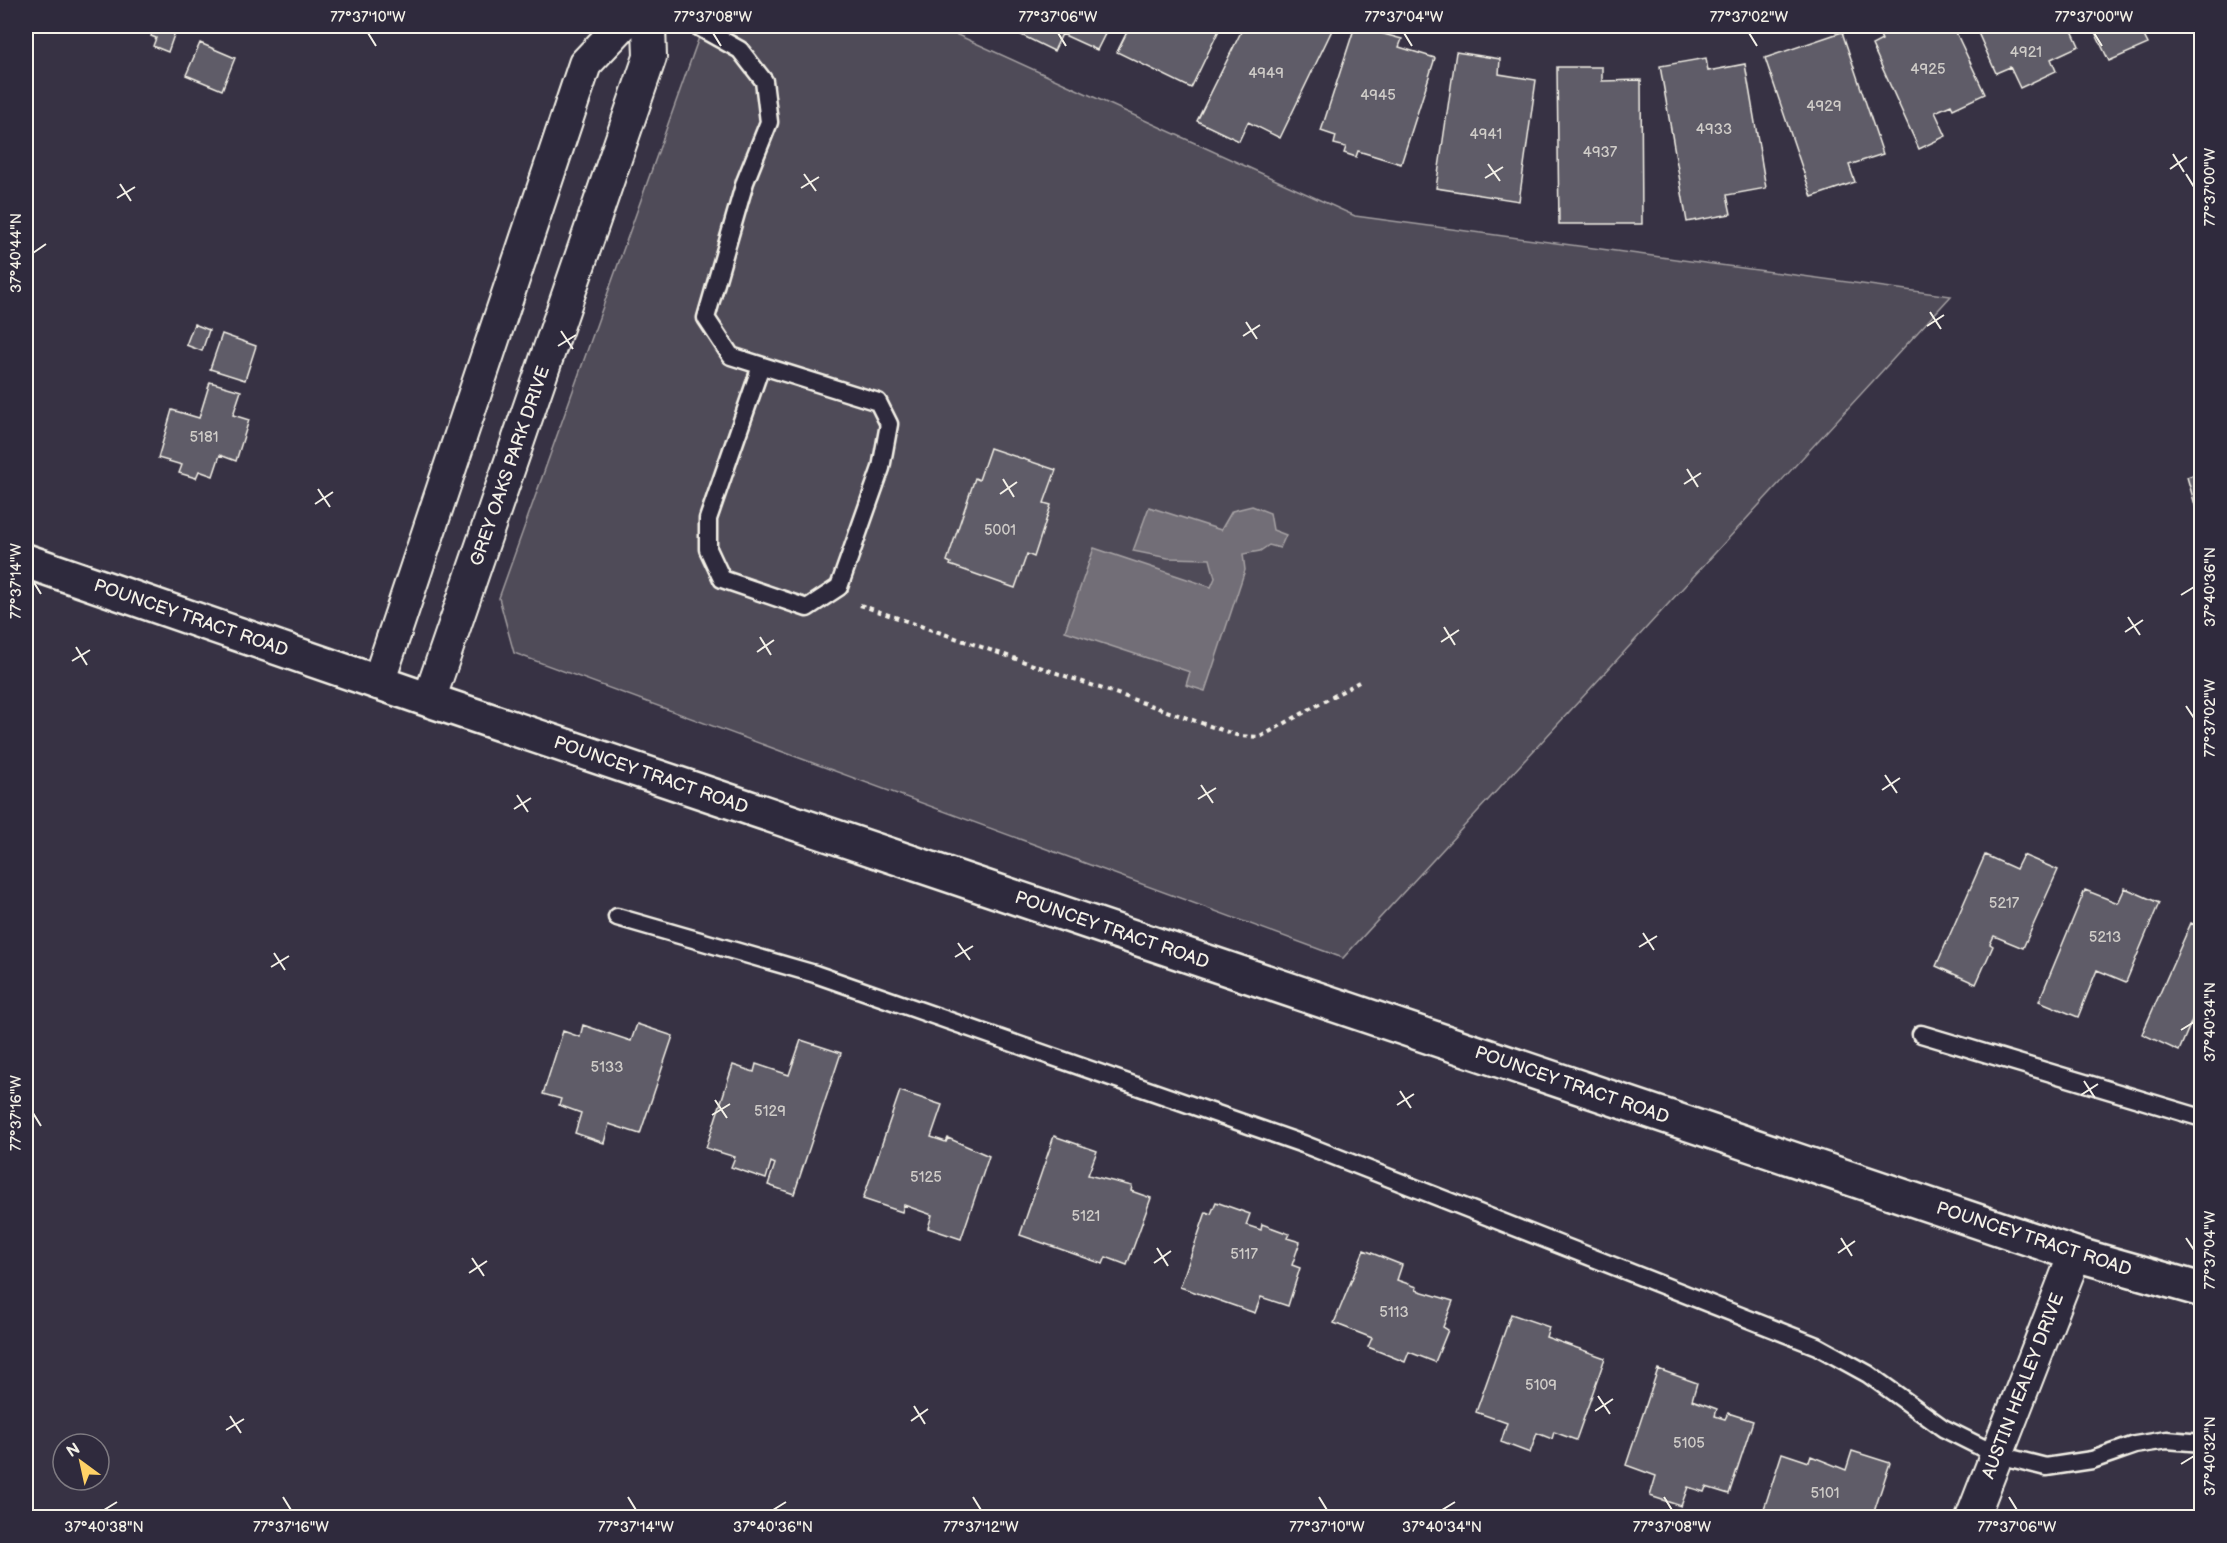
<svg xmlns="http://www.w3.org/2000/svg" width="2227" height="1543" font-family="'Balsamiq Sans',sans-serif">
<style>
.green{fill:#504b59;stroke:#a29ea0;stroke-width:1.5}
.water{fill:#726e77;stroke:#a6a2a4;stroke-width:1.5}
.building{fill:#5f5c67;stroke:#f4f1e8;stroke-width:1.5}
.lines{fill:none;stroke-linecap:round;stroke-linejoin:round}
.service-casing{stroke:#f4f1e8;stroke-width:21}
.minor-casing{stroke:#f4f1e8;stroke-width:36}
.secondary-casing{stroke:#f4f1e8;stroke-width:38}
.path{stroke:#f4f1e8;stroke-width:4;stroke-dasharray:4.5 4.5;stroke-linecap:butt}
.service{stroke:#2f2a3d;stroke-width:16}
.minor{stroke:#2f2a3d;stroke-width:32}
.secondary{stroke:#2f2a3d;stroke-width:33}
.ticks{fill:none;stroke:#f4f1e8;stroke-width:2}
.labels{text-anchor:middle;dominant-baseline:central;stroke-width:4.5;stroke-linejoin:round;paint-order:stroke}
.number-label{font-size:15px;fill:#cfccc8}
.street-label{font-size:18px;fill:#f4f1e8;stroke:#2f2a3d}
.neatline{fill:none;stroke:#f4f1e8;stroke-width:2}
.ticks-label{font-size:15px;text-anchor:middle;fill:#f4f1e8}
</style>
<rect width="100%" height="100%" fill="#373244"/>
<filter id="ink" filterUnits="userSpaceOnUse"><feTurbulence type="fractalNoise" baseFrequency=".0167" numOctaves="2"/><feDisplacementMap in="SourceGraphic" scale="12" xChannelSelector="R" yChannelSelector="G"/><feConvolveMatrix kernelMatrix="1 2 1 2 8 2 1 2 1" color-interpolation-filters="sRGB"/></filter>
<g filter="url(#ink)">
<!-- green -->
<path class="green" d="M703 26H938L1355 216 1951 296 1343 958 514 653 499 598Z"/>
<!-- water -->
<path class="water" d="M1252 506 1270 513 1273 530 1286 535 1280 548 1269 545 1260 551 1243 554 1245 570 1205 691 1186 685 1190 672 1065 631 1094 548 1211 587 1215 578 1210 559 1168 558 1133 551 1149 507 1221 530 1232 511Z"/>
<!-- building -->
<path class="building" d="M155 26 176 29 168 52 153 46 156 38 151 36Z
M1016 26H1109L1097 50 1062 34 1054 51 1013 31Z
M1130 26H1221L1191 88 1117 52Z
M1244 26H1334L1280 138 1248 122 1239 141 1197 121Z
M1355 26 1402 39 1399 47 1435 58 1401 164 1358 151 1356 157 1344 153 1346 147 1334 144 1336 136 1321 131Z
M1876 26H1953L1985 94 1953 109 1951 105 1935 112 1946 136 1919 149 1872 45 1882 40Z
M1975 26H2070L2079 46 2051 59 2056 71 2020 88 2010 67 1996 73Z
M2092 26H2149L2141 30 2148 44 2109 61Z
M1842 32 1883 154 1849 165 1855 182 1812 197 1765 58Z
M200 43 235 58 222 90 186 75Z
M1456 52 1500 59 1499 74 1536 80 1519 201 1436 188Z
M1706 58 1708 71 1745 64 1766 188 1727 195 1731 214 1687 222 1660 66Z
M1557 67H1602V81L1641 80 1642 224H1559Z
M194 324 209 330 202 351 186 345Z
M222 334 256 346 245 380 210 369Z
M210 382 241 391 233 415 249 420 236 461 220 455 213 476 199 471 196 478 179 473 182 465 158 458 172 410 199 418Z
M990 448 1056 470 1044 503 1051 505 1034 557 1027 554 1015 588 950 565 951 563 947 561 975 478 979 480Z
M2202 472V529L2187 477Z
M1985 855 2016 869 2023 855 2058 870 2023 948 1994 936 1990 944 1993 946 1976 984 1936 966Z
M2125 888 2159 903 2126 982 2097 970 2078 1017 2039 1001 2085 890 2118 903Z
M2191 923 2202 928V1007L2198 1006 2179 1051 2142 1034Z
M637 1024 673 1036 640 1134 609 1124 604 1143 575 1133 581 1113 559 1105 561 1099 543 1094 563 1031 580 1037 583 1025 631 1041Z
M801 1040 841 1053 794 1194 768 1185 775 1164 771 1162 766 1179 731 1167 735 1157 706 1148 733 1065 754 1072 756 1064 789 1075Z
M900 1091 942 1105 931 1137 946 1142 948 1138 989 1156 961 1239 928 1228 932 1215 904 1205 902 1212 863 1199Z
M1054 1136 1097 1151 1088 1175 1132 1186 1131 1191 1151 1198 1127 1265 1106 1257 1103 1264 1020 1235Z
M1216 1202 1250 1214 1246 1225 1261 1230 1262 1224 1289 1234 1287 1238 1300 1242 1292 1265 1300 1268 1288 1306 1261 1297 1255 1313 1180 1287 1206 1212 1211 1214Z
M1364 1250 1402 1265 1397 1280 1417 1287 1416 1290 1453 1301 1443 1327 1448 1330 1435 1362 1409 1352 1405 1362 1368 1347 1372 1338 1334 1323Z
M1511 1314 1549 1327 1546 1337 1605 1358 1576 1440 1554 1432 1552 1439 1537 1433 1530 1453 1501 1442 1507 1423 1476 1412Z
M1658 1369 1697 1383 1692 1400 1717 1409 1715 1416 1725 1419 1728 1413 1753 1421 1729 1494 1706 1487 1704 1492 1688 1487 1681 1506 1650 1496 1656 1476 1626 1465Z
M1852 1451 1890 1463 1872 1518H1770L1762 1515 1782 1453 1809 1462 1811 1456 1846 1470Z"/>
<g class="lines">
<defs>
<path id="service" d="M697 26 740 50 764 81 769 122 745 182 706 318 731 356 878 402 889 424 881 468 839 587 807 608 722 579 708 549V519L761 366
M617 917 815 974 1303 1144 1507 1224 1817 1346 1868 1374 1943 1428 1995 1454 2046 1467 2092 1460 2135 1445 2167 1440 2202 1443
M1921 1034 2202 1118"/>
<path id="minor" d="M378 683 585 64 621 26
M429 700 650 57 649 26
M1972 1518 2075 1254"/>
<path id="secondary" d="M26 561 429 700 2075 1254 2202 1290"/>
</defs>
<!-- service casing -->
<use href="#service" class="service-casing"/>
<!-- minor casing -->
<use href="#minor" class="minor-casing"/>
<!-- secondary casing -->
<use href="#secondary" class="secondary-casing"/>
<!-- path -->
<path class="path" d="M860 605 1239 736 1260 737 1359 682"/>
<!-- service -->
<use href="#service" class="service"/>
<!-- minor -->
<use href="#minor" class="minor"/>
<!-- secondary -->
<use href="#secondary" class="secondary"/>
</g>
</g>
<!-- ticks -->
<path class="ticks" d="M368 33 376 46M713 33 721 46M1058 33 1066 46M1404 33 1412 46M1749 33 1757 46M2094 33 2102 46M2173 154 2184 172M1488 164 1500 181M2170 169 2187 157M804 174 816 191M2186 174 2194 187M1485 178 1503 167M120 184 131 201M801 188 819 177M117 198 135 187M33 253 46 244M1930 312 1941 329M1246 322 1257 339M1927 326 1944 315M561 331 573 349M1243 336 1260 325M558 346 576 335M1687 469 1698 487M1003 479 1014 497M1684 484 1701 473M318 489 330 507M1000 494 1017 482M315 504 333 492M33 581 41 594M2181 595 2194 587M2128 617 2140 635M1444 627 1455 645M2125 632 2143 620M760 637 771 655M1441 642 1459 630M76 647 87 665M757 652 774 640M72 661 90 650M2186 706 2194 718M1885 775 1897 793M1201 785 1213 803M1882 790 1900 778M517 795 528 812M1198 799 1216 788M514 809 531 798M1643 933 1654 950M958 943 970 960M1639 947 1657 936M274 953 285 970M955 957 973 946M271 967 289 956M2181 1030 2194 1022M2084 1081 2095 1098M1400 1091 1411 1108M2081 1095 2098 1084M715 1100 727 1118M1397 1105 1414 1094M33 1113 41 1126M712 1115 730 1104M1841 1238 1852 1256M2186 1238 2194 1250M1157 1248 1168 1266M1838 1253 1855 1241M472 1258 484 1276M1154 1263 1171 1251M469 1273 487 1261M1598 1396 1610 1414M914 1406 925 1424M1595 1411 1613 1399M230 1416 241 1433M911 1421 928 1409M226 1430 244 1419M2181 1464 2194 1456M283 1497 291 1510M628 1497 636 1510M973 1497 981 1510M1319 1497 1327 1510M1664 1497 1672 1510M2009 1497 2017 1510M104 1510 117 1502M773 1510 786 1502M1442 1510 1455 1502"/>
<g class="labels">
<!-- number labels -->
<g class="number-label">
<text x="2026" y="52">4921</text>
<text x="1928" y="69">4925</text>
<text x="1266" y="73">4949</text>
<text x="1378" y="95">4945</text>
<text x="1824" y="106">4929</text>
<text x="1714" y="129">4933</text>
<text x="1486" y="134">4941</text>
<text x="1600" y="152">4937</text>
<text x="204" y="437">5181</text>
<text x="1000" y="530">5001</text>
<text x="2004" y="903">5217</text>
<text x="2105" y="937">5213</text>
<text x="607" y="1067">5133</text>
<text x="770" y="1111">5129</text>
<text x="926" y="1177">5125</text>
<text x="1086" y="1216">5121</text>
<text x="1244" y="1254">5117</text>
<text x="1394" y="1312">5113</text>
<text x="1541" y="1385">5109</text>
<text x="1689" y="1443">5105</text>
<text x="1825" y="1493">5101</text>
</g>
<!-- street labels -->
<g class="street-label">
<text transform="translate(510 466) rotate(-71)">GREY OAKS PARK DRIVE</text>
<text transform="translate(191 618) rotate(19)">POUNCEY TRACT ROAD</text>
<text transform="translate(651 775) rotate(19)">POUNCEY TRACT ROAD</text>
<text transform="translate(1112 930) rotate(19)">POUNCEY TRACT ROAD</text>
<text transform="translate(1572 1085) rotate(19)">POUNCEY TRACT ROAD</text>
<text transform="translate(2034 1239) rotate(18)">POUNCEY TRACT ROAD</text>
<text transform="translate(2023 1386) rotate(-69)">AUSTIN HEALEY DRIVE</text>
</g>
</g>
<!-- margin -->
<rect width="2227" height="1543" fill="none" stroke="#2f2a3d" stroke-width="66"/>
<!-- north arrow -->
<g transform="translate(81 1462) rotate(327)"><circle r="28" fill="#2f2a3d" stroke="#7e7a81" stroke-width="1.5"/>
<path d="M0-4.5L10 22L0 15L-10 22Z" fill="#ffd166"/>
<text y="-9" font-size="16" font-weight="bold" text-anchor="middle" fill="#f4f1e8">N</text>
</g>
<rect x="33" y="33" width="2161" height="1477" class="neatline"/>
<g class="ticks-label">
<text x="368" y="22">77°37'10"W</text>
<text x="713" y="22">77°37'08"W</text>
<text x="1058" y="22">77°37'06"W</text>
<text x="1404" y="22">77°37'04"W</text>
<text x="1749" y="22">77°37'02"W</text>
<text x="2094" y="22">77°37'00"W</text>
<text transform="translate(2210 187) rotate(-90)" y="5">77°37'00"W</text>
<text transform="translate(16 253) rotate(-90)" y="5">37°40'44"N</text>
<text transform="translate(16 581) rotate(-90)" y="5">77°37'14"W</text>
<text transform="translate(2210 587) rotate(-90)" y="5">37°40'36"N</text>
<text transform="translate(2210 718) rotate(-90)" y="5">77°37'02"W</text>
<text transform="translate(2210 1022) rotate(-90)" y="5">37°40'34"N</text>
<text transform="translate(16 1113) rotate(-90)" y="5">77°37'16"W</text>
<text transform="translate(2210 1250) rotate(-90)" y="5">77°37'04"W</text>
<text transform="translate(2210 1456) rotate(-90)" y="5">37°40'32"N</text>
<text x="104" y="1532">37°40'38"N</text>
<text x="291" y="1532">77°37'16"W</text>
<text x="636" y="1532">77°37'14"W</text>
<text x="773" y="1532">37°40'36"N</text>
<text x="981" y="1532">77°37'12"W</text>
<text x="1327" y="1532">77°37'10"W</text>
<text x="1442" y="1532">37°40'34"N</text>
<text x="1672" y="1532">77°37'08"W</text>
<text x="2017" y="1532">77°37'06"W</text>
</g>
</svg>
